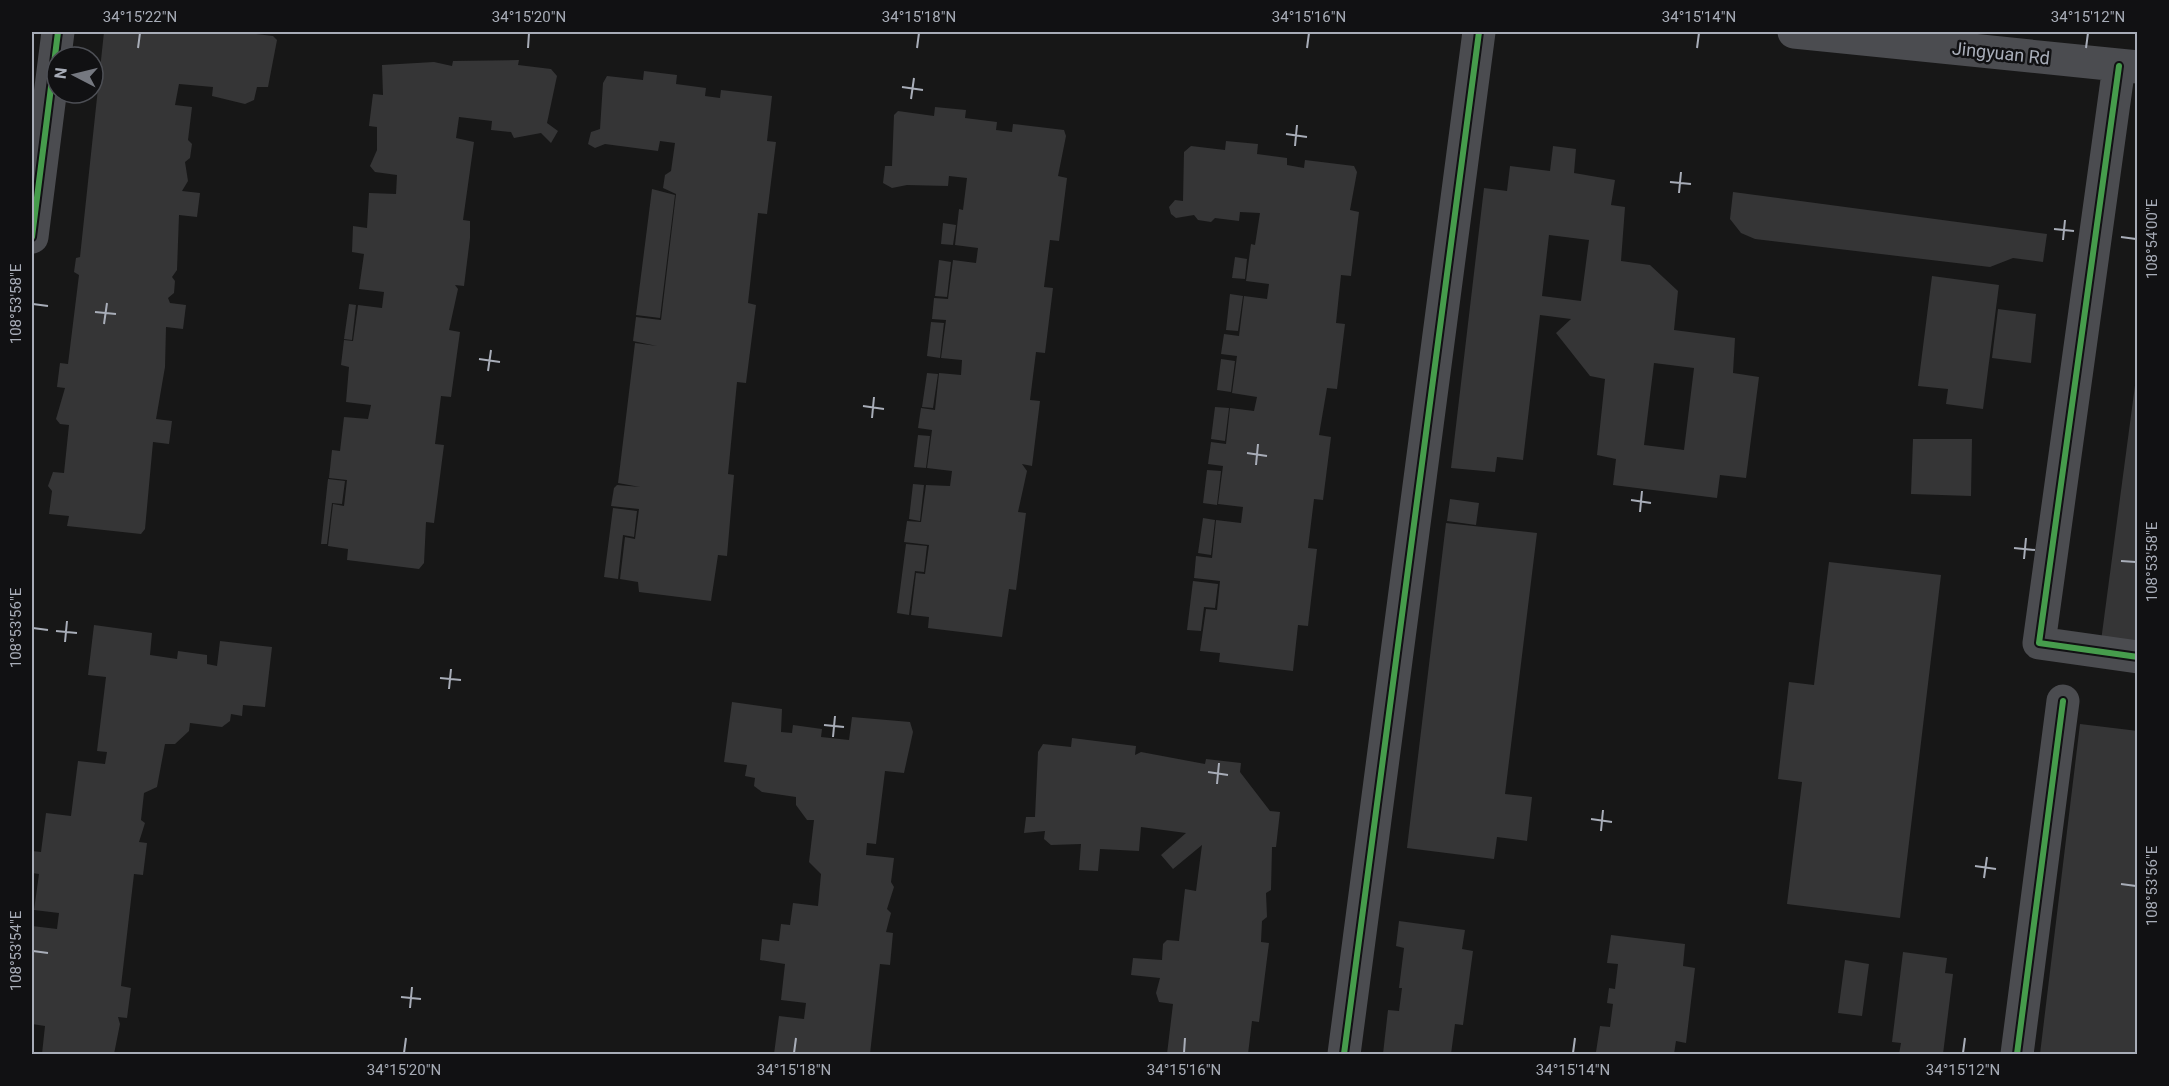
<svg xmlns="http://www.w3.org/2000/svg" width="2169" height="1086" font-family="Roboto,sans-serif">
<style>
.building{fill:#353536;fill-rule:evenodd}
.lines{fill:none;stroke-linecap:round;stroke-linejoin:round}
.minor{stroke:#4b4c50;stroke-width:33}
.cycleway-casing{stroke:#111113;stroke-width:10}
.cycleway{stroke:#469c4c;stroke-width:6}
.ticks{fill:none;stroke:#a8adb8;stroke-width:2}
.labels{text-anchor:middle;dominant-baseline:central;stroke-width:5;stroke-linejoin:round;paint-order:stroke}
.street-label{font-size:18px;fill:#a8adb8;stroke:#111113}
.neatline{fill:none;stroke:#a8adb8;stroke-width:2}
.ticks-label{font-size:15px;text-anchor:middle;fill:#a8adb8}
</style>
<rect width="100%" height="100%" fill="#171717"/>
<!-- building -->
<path class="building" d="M104 32H239L273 36 277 40 268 87H257L254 100 245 104 212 96 213 87 179 84 175 105 192 107 188 140 192 144 190 158 185 162 188 181 182 191 200 193 197 217 179 215 177 270 172 277 175 281 174 293 168 298 170 303 186 305 183 329 166 327 165 367 156 419 172 421 169 444 153 442 145 529 141 534 67 526 69 516 49 514 52 491 48 486 53 472 64 473 69 425 60 424 56 419 65 388 57 387 60 363 68 364 79 275 74 272 76 258 80 257Z
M519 60 518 65 551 69 557 76 547 123 558 131 551 143 541 133 514 138 511 132 491 130 492 121 459 117 456 138 474 142 463 220 470 221V238L464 286 455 285 458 289 449 330 460 332 451 397 441 396 435 444 444 445 434 523 426 522 424 563 419 569 347 560 348 549 328 546 333 504 344 506 347 480 329 478 332 450 340 451 344 417 368 419 371 405 346 402 349 367 341 365 344 340 353 341 358 305 382 308 384 292 359 289 364 254 352 252 353 226 367 228 369 193 396 194 397 175 375 172 370 166 377 150V127L369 126 373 94 383 95 382 65 434 62 452 66 453 61Z
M644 71 677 75 676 84 706 88 705 96 720 98 721 90 772 96 767 141 776 142 767 214 758 213 748 303 756 305 746 383 737 382 728 474 734 475 727 556 718 555 711 601 639 592 638 582 620 579 625 537 635 539 639 509 611 506 614 488 617 485 640 487 618 483 635 343 657 346 633 341 636 317 661 320 676 194 663 188 665 175 671 171 675 143 660 141 658 151 605 144 595 148 588 144 591 132 600 129 603 83 607 76 643 80Z
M935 107 966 110 965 118 997 122 996 130 1012 132 1013 124 1064 130 1066 136 1058 176 1067 178 1059 241 1050 240 1044 287 1053 288 1045 353 1036 352 1030 400 1040 401 1032 466 1022 464 1027 471 1018 512 1026 513 1016 590 1009 589 1002 637 928 628 929 617 911 615 916 573 925 574 929 545 904 542 907 521 921 522 926 485 950 486 952 471 927 468 932 430 918 428 921 408 935 410 939 373 961 375 962 360 941 358 946 320 932 319 934 298 948 299 953 260 976 263 978 248 955 245 959 209 963 210 967 178 949 176 948 186 907 185 892 188 883 183 885 166H892L894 115 898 111 934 116Z
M1226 141 1258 144 1257 154 1287 158V165L1304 168 1305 160 1354 166 1357 172 1350 210 1359 212 1351 276 1341 275 1336 323 1345 324 1337 389 1327 388 1319 435 1331 437 1323 500 1314 499 1308 548 1317 549 1308 626 1298 625 1293 671 1219 662 1220 653 1200 651 1206 609 1217 610 1220 581 1194 578 1196 556 1212 558 1216 520 1241 523 1243 507 1218 504 1223 466 1208 464 1211 442 1226 444 1230 408 1254 411 1257 397 1232 393 1237 356 1221 354 1224 334 1239 336 1244 296 1267 299 1269 284 1246 281 1251 244 1255 245 1260 213 1240 212 1239 221 1215 218 1211 222 1198 220 1194 215 1176 218 1171 214 1169 207 1175 200 1183 201 1184 152 1191 146 1225 150Z
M1553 146 1576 149 1574 173 1615 180 1611 205 1625 207 1621 261 1650 265 1678 291 1674 330 1735 338 1733 373 1759 377 1746 478 1720 475 1717 498 1613 485 1616 459 1597 455 1605 379 1590 376 1556 333 1571 319 1540 315 1523 460 1497 457 1495 472 1451 468 1484 188 1507 191 1510 166 1550 171ZM1549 235 1589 240 1581 301 1542 296ZM1654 363 1694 368 1684 450 1644 445Z
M652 189 675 195 660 318 636 315Z
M1733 192 2047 234 2043 262 2013 258 1990 267 1755 239 1741 233 1730 219Z
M943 223 956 225 953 245 941 244Z
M1235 257 1247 259 1245 279 1232 278Z
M939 260 951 262 947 297 935 296Z
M1932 276 1999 285 1983 409 1946 404 1948 389 1918 386Z
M1230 294 1243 296 1238 331 1226 330Z
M349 304 356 305 352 340 344 339Z
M1998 309 2036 314 2031 363 1992 358Z
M931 322 944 323 940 358 927 356Z
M1221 359 1235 361 1231 392 1217 390Z
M927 373 938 374 933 408 922 407Z
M2136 378H2138V646L2101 641Z
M1215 407 1229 408 1225 441 1211 439Z
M918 435 930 436 926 468 914 467Z
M1913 439H1972L1971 496 1911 494Z
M1207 470 1221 471 1217 505 1203 503Z
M328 479 345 481 342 504 332 503 327 544H321Z
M913 484 924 485 920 521 909 519Z
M1450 499 1479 503 1476 525 1447 521Z
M613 508 637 511 634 537 623 535 618 579 604 577Z
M1203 518 1215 520 1211 555 1198 553Z
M1446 523 1537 533 1505 794 1532 797 1527 841 1497 837 1494 859 1407 848Z
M906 544 927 546 924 572 915 571 909 615 897 613Z
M1829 562 1941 575 1900 918 1787 904 1802 782 1778 779 1789 682 1814 685Z
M1193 581 1218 584 1215 608 1204 607 1201 631 1187 630Z
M94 625 152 633 150 655 177 659 178 651 207 655V664L217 666 220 641 272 647 265 707 243 705 242 716 231 714 230 721 222 727 190 723 189 731 175 744H165L157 787 144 793 141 820 145 823 139 842 147 843 143 875 134 874 121 986 131 988 127 1018 118 1017 120 1024 114 1054H42L45 1026 32 1024V926L57 929 59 913 34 910 39 874 32 873V851L41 852 46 813 71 816 78 761 105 764 107 752 97 751 106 677 88 675Z
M732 702 782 709 781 732 792 733 793 725 822 729 821 737 849 740 852 717 910 722 913 732 904 773 885 771 876 844 867 843 866 855 894 858 891 882 894 887 887 909 891 913 886 932 893 933 890 965 880 964 870 1054H774L779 1016 804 1019 806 1003 781 1000 785 964 760 960 762 939 779 941 781 924 790 925 793 903 818 906 821 874 809 862 814 820H807L796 805V797L762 792 754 786 755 778 745 776 747 765 724 762Z
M2080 724 2138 731V1054H2040Z
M1072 738 1136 746 1135 755 1141 752 1205 764 1206 759 1241 763 1240 772 1270 811 1280 812 1276 847H1272L1271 890 1266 893 1267 917 1262 921 1261 942 1269 943 1259 1022 1252 1021 1248 1054H1167L1173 1004 1159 1002 1156 993 1160 978 1131 975 1133 958 1162 960 1163 944 1167 940 1179 941 1185 889 1196 891 1202 845 1173 869 1161 855 1186 833 1141 827 1139 851 1100 849 1098 871 1079 870 1081 844 1051 845 1044 839 1045 831 1024 833 1026 817H1035L1038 752 1043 744 1071 747Z
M1399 921 1465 930 1462 949 1473 951 1463 1025 1455 1024 1451 1054H1383L1388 1010 1399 1011 1402 988H1399L1404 948 1396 946Z
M1611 935 1685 944 1683 966 1695 968 1686 1043 1676 1041 1674 1054 1596 1052 1600 1026 1610 1027 1613 1004 1607 1003 1609 988 1615 989 1618 964 1607 963Z
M1903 952 1947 958 1945 973 1953 974 1943 1054H1899L1901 1043 1892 1042Z
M1845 960 1869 964 1862 1016 1838 1013Z"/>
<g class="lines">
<!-- minor -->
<path class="minor" d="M1794 32 2138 67
M2119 66 2039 643 2138 657
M32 237 58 32
M1344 1054 1479 32
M2017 1054 2063 701"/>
<defs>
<path id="cycleway" d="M2119 66 2039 643 2138 657
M32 237 58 32
M1344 1054 1479 32
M2017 1054 2063 701"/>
</defs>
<!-- cycleway casing -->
<use href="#cycleway" class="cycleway-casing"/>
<!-- cycleway -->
<use href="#cycleway" class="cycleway"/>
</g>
<!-- ticks -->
<path class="ticks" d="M138 48 140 33M528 48 529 33M917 48 919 33M1307 48 1309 33M1697 48 1699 33M2086 48 2088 33M902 87 923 90M911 99 914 78M1286 134 1307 137M1295 146 1297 125M1670 182 1691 184M1679 193 1681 172M2054 229 2074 231M2121 237 2136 239M2063 240 2065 220M33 304 48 306M95 312 116 314M104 324 107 303M479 359 500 362M488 371 491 350M863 406 884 409M872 418 874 397M1247 453 1267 456M1256 465 1258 444M1631 500 1651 503M1640 512 1642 491M2014 548 2035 550M2024 559 2026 538M2121 561 2136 562M33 628 48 630M56 631 77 633M65 642 67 621M440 678 461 680M449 689 451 669M824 725 844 727M833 737 835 716M1208 772 1228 775M1217 784 1219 763M1591 819 1612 822M1601 831 1603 810M1975 866 1996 869M1984 878 1987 857M2121 884 2136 886M33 951 48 953M401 997 421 999M410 1008 412 987M404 1053 406 1038M794 1053 796 1038M1184 1053 1185 1038M1573 1053 1575 1038M1963 1053 1965 1038"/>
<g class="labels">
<!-- street labels -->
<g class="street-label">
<text transform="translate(2001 53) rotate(6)">Jingyuan Rd</text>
</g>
</g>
<!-- border -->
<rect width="2169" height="1086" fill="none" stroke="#111113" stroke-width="66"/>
<!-- north arrow -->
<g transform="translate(75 75) rotate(277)"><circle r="28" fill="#111113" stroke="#4d4f55" stroke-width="1.5"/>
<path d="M0-4.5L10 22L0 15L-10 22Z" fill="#757880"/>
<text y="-9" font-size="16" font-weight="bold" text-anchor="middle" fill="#a8adb8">N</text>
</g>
<rect x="33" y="33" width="2103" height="1020" class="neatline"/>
<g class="ticks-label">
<text x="140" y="22">34°15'22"N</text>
<text x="529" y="22">34°15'20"N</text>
<text x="919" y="22">34°15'18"N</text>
<text x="1309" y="22">34°15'16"N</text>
<text x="1699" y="22">34°15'14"N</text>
<text x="2088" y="22">34°15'12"N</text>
<text transform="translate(2152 239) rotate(-90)" y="5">108°54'00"E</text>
<text transform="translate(16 304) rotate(-90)" y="5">108°53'58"E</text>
<text transform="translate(2152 562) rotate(-90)" y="5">108°53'58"E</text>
<text transform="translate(16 628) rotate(-90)" y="5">108°53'56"E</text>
<text transform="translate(2152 886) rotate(-90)" y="5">108°53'56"E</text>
<text transform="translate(16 951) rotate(-90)" y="5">108°53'54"E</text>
<text x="404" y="1075">34°15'20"N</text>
<text x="794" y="1075">34°15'18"N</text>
<text x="1184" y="1075">34°15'16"N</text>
<text x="1573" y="1075">34°15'14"N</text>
<text x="1963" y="1075">34°15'12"N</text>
</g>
</svg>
